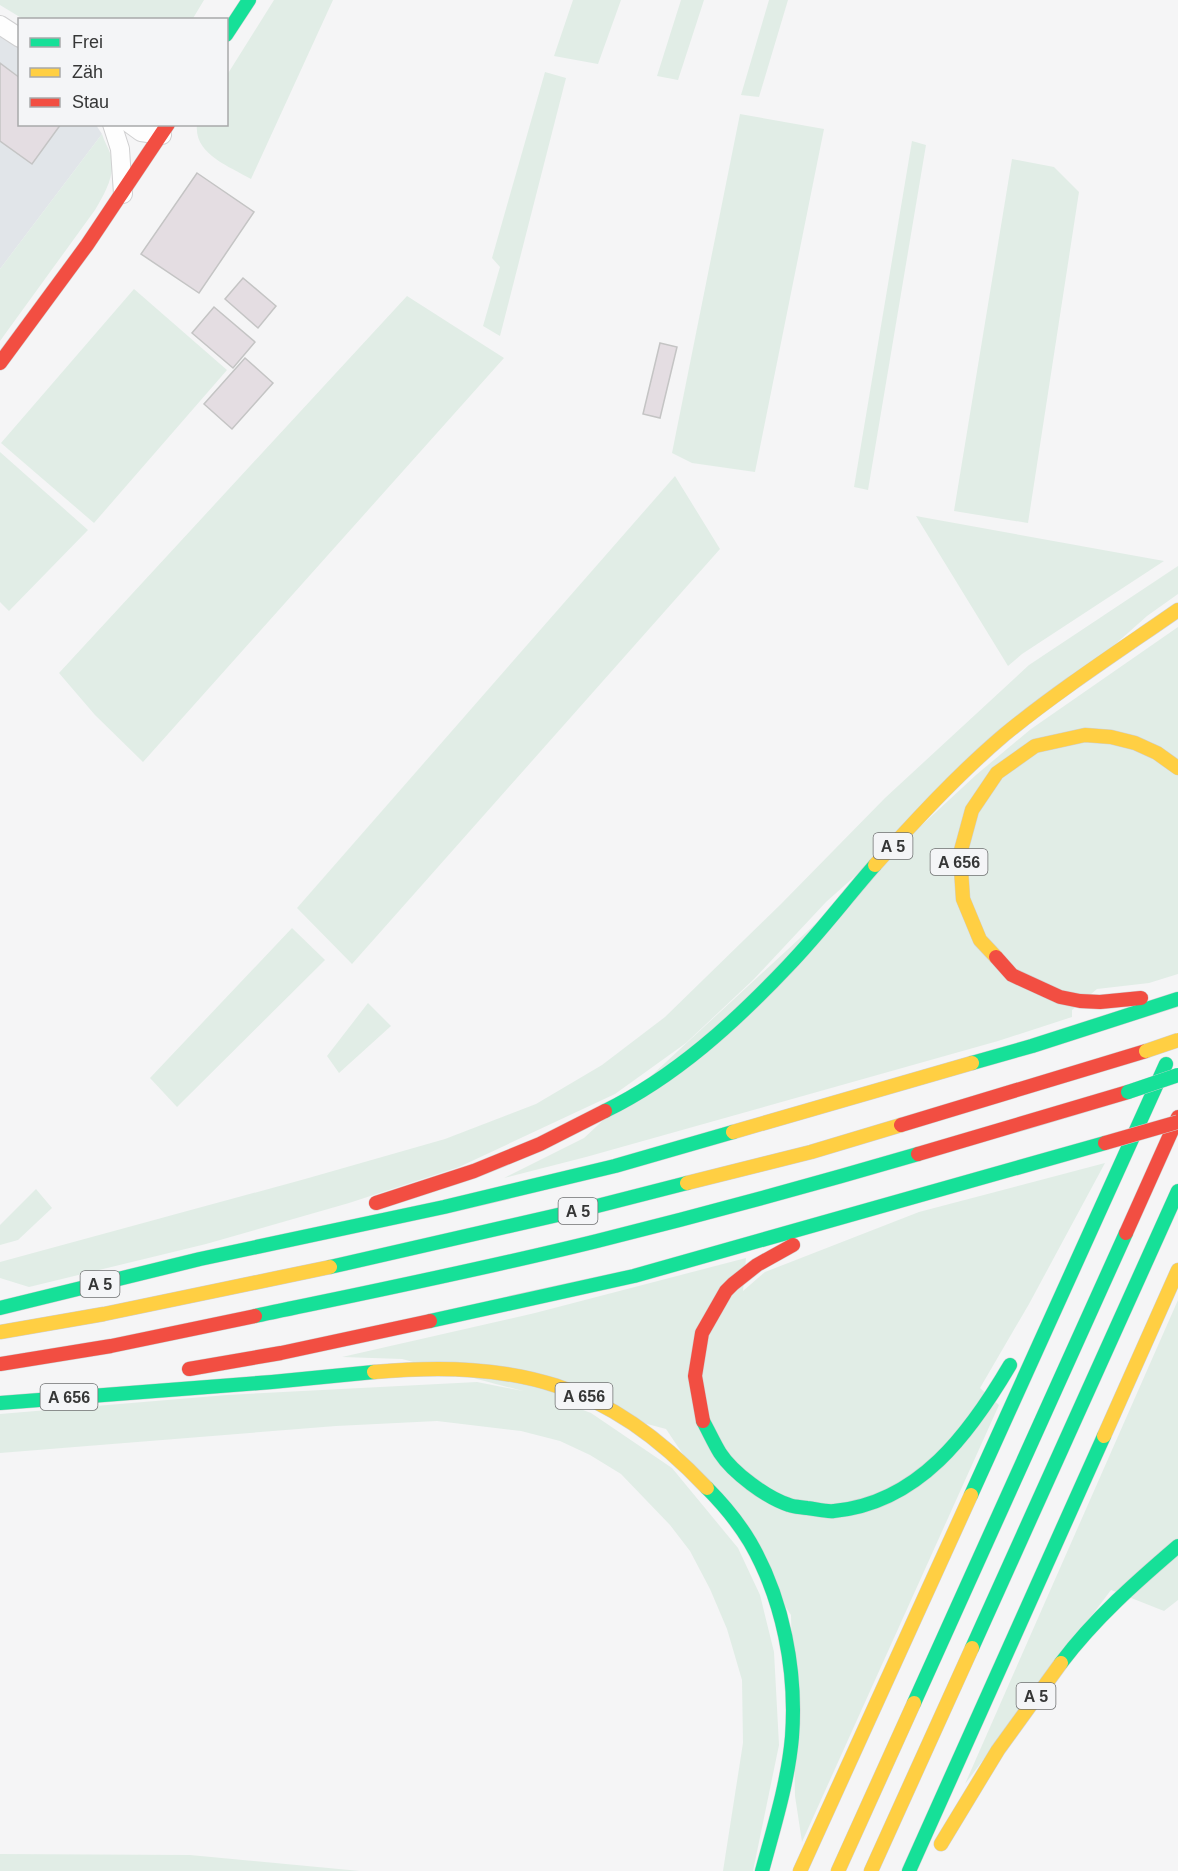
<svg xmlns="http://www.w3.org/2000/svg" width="1178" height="1871" font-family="Arial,sans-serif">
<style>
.built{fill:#e1e5e9}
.green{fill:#e1ede6}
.building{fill:#e4dde2;stroke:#c4c4c4;stroke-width:1.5}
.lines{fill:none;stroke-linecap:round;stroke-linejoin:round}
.street-casing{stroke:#d0d0d1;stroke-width:20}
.fast-casing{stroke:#d0d0d1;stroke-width:15}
.slow-casing{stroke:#d0d0d1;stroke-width:15}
.jam-casing{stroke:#d0d0d1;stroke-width:15}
.street{stroke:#fefefe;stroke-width:18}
.fast{stroke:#16e098;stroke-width:14}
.slow{stroke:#ffcf43;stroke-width:14}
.jam{stroke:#f24e42;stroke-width:14}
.fast-bridge-casing{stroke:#d0d0d1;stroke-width:15;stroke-linecap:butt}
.slow-bridge-casing{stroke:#d0d0d1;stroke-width:15;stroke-linecap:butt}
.jam-bridge-casing{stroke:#d0d0d1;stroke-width:15;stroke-linecap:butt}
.fast-bridge{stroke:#16e098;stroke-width:14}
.slow-bridge{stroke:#ffcf43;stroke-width:14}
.jam-bridge{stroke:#f24e42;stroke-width:14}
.labels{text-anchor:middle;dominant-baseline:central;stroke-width:4.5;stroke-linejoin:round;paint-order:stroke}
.shield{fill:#f4f5f7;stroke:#6f7071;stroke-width:1.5}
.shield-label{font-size:16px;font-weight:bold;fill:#363737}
</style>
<rect width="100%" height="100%" fill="#f5f5f6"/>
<!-- built -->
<path class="built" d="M0 31 19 48 20 124 96 125 102 134 0 269Z"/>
<!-- green -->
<path class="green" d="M0 0H204L192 20 23 19 0 5Z
M274 0H333L251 179C229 166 194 154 197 125L226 124 227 75Z
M573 0H621L598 64 554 56Z
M681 0H704L678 80 657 76Z
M769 0H788L759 97 741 95Z
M545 72 566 78 500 336 483 326 500 267 492 258Z
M740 114 824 129 755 472 692 463 672 453Z
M102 134C104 141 108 147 110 153 117 173 105 193 95 210L0 341V269Z
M912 141 926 145 868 490 854 487Z
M1012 159 1054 167 1079 192 1028 523 954 511Z
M134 289 227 370 94 523 1 443Z
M407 296 504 358 143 762 95 715 59 673Z
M0 452 88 530 9 611 0 602Z
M675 476 720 549 352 964 297 908Z
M916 516 1164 561 1022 654 1008 666Z
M1178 566V594L1147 616 826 902 754 979 686 1043 615 1094 459 1167 349 1203 206 1244 29 1287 0 1278V1262L305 1179 445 1139 536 1104 602 1065 665 1017 781 904 885 798 1029 665Z
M1178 627V974L1149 983 1097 989 1072 1010V1017L998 1041 586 1157 504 1178 584 1138 976 775 1031 729Z
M292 928 325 960 177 1107 150 1078Z
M368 1003 391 1026 339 1073 327 1056Z
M1105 1163 1029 1304 980 1388 999 1405 802 1842 795 1796 791 1615 666 1429 402 1359 342 1357 535 1313 746 1258 743 1291 765 1272 919 1212Z
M36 1189 52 1208 18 1240 0 1245V1225Z
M1178 1300V1600L1164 1611 1111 1590 965 1784Z
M477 1382 543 1395 591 1413 672 1468 738 1548 760 1595 774 1652 779 1745 753 1871H723L743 1743 742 1680 727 1629 710 1589 690 1551 670 1525 621 1474 590 1455 560 1441 521 1431 437 1421 336 1426 0 1453V1414L227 1395Z
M0 1854 190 1855 360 1871H0Z"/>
<!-- building -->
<path class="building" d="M0 63 20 78V124H61L32 164 0 141Z
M197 173 254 212 199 293 141 254Z
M243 278 276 306 258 328 225 299Z
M214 307 255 342 233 368 192 333Z
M660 343 677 347 660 418 643 414Z
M245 358 273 383 232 429 204 404Z"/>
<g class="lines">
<defs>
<path id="street" d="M0 25 20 38
M112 124 120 149 123 194
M130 124 141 132 162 135"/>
<path id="fast" d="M226 35 249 0
M972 1063 1032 1046 1178 999
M605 1111C675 1077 735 1022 788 966 819 934 846 898 875 865
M330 1267 597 1206 687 1183
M0 1308 200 1259 444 1207 615 1166 733 1132
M255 1316C369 1292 484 1269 597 1241 705 1214 812 1185 918 1154
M430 1321 634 1276 1105 1143
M0 1403 272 1382 374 1372
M703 1421C709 1432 714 1443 720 1453 733 1473 767 1498 789 1505 794 1507 801 1507 807 1508 816 1509 826 1512 834 1511 919 1503 970 1433 1010 1365
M707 1488C723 1504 738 1522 750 1542 783 1599 797 1671 792 1737 788 1782 774 1827 762 1871
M971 1495 1166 1064
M972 1648 1178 1191
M1061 1663C1095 1618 1136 1582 1178 1546
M914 1703 1126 1233
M909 1871 1104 1436"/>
<path id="slow" d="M875 865C916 820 957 775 1004 735 1059 690 1119 651 1178 610
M996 957 980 940 963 899 960 854 972 810 997 773 1035 746 1085 735 1111 737 1135 743 1157 753 1178 768
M733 1132 972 1063
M687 1183 811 1152 901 1125
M0 1332 104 1314 330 1267
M374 1372C516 1360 607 1382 707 1488
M1104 1436 1178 1270
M941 1844 998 1750 1061 1663
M800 1871 971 1495
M838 1871 914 1703
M871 1871 972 1648"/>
<path id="jam" d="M0 363 87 245 168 124
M996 957 1012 975 1060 997 1080 1001 1100 1002 1141 998
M901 1125 1146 1051
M918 1154 1128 1092
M376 1203 474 1171 540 1144 605 1111
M1126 1233 1178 1117
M0 1364 111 1346 255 1316
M189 1369 281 1353 430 1321
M703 1421 695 1376 702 1333 726 1291 733 1284 757 1265 793 1245"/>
</defs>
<!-- street casing -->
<use href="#street" class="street-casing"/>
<!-- fast casing -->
<use href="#fast" class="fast-casing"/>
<!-- slow casing -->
<use href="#slow" class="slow-casing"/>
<!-- jam casing -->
<use href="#jam" class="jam-casing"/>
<!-- street -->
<use href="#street" class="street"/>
<!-- fast -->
<use href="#fast" class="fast"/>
<!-- slow -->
<use href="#slow" class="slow"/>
<!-- jam -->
<use href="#jam" class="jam"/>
<defs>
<path id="fast-bridge" d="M1128 1092 1178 1075"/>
<path id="slow-bridge" d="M1146 1051 1178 1040"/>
<path id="jam-bridge" d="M1105 1143 1178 1122"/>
</defs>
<!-- fast-bridge casing -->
<use href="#fast-bridge" class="fast-bridge-casing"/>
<!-- slow-bridge casing -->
<use href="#slow-bridge" class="slow-bridge-casing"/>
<!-- jam-bridge casing -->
<use href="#jam-bridge" class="jam-bridge-casing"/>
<!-- fast-bridge -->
<use href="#fast-bridge" class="fast-bridge"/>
<!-- slow-bridge -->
<use href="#slow-bridge" class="slow-bridge"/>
<!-- jam-bridge -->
<use href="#jam-bridge" class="jam-bridge"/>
</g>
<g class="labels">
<!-- shield labels -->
<g class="shield">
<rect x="873.5" y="833" width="39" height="26" rx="4.5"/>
<rect x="930.5" y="849" width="57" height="26" rx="4.5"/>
<rect x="558.5" y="1198" width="39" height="26" rx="4.5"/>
<rect x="80.5" y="1271" width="39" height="26" rx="4.5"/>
<rect x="555.5" y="1383" width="57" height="26" rx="4.5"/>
<rect x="40.5" y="1384" width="57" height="26" rx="4.5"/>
<rect x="1016.5" y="1683" width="39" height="26" rx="4.5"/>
</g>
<g class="shield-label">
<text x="893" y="846">A 5</text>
<text x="959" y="862">A 656</text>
<text x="578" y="1211">A 5</text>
<text x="100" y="1284">A 5</text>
<text x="584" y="1396">A 656</text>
<text x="69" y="1397">A 656</text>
<text x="1036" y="1696">A 5</text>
</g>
</g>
<!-- legend -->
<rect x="18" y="18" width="210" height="108" fill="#f4f5f7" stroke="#a8a9aa" stroke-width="1.5"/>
<rect x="30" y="38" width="30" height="9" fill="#16e098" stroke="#a8a9aa" stroke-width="1.5"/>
<text x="72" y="48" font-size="18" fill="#363737">Frei</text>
<rect x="30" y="68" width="30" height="9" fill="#ffcf43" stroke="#a8a9aa" stroke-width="1.5"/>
<text x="72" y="78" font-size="18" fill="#363737">Zäh</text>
<rect x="30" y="98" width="30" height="9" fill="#f24e42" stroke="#a8a9aa" stroke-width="1.5"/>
<text x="72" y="108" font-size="18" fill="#363737">Stau</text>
</svg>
